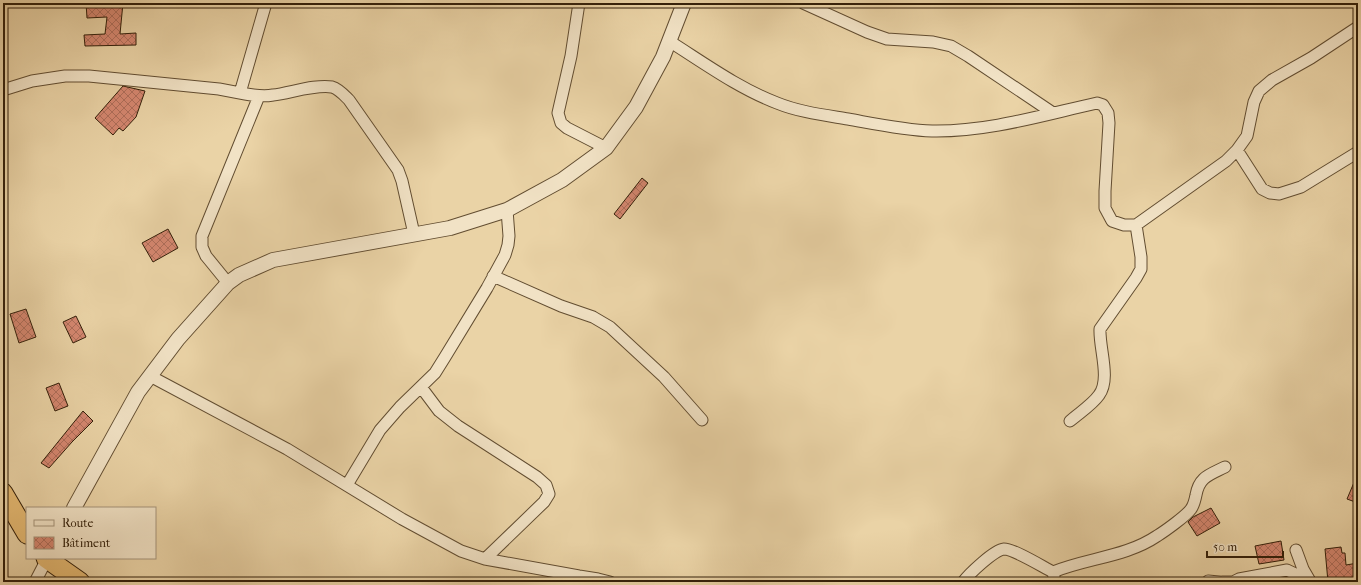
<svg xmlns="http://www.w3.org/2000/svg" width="1361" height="585" font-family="'IM FELL French Canon',serif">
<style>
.building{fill:url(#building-cross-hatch);stroke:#34200a}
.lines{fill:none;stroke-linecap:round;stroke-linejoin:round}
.minor-casing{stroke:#624d31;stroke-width:13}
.tertiary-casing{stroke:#624d31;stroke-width:16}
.trunk-casing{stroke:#34200a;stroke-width:21}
.minor{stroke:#f1e2c5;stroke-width:11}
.tertiary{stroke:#f1e2c5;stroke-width:14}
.trunk{stroke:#e5ba73;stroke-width:19}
</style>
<defs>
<pattern id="building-cross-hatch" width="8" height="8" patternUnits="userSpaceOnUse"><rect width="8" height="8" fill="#d58770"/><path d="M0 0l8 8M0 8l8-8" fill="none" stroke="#ae6e5a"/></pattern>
</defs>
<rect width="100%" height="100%" fill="#ead3a6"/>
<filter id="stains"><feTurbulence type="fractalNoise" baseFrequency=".005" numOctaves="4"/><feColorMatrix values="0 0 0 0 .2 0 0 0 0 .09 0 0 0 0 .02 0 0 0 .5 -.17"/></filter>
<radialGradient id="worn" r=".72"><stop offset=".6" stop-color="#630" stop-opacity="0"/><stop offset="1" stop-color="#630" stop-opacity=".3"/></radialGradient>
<!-- building -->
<path class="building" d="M86 3H123L120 34 136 33V45L85 46 84 35 105 34 107 17 87 18Z
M123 86 145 91 136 117 123 131 119 128 113 135 95 118Z
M642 178 648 183 620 219 614 214Z
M168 229 178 248 153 262 142 243Z
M26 309 36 337 19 343 10 314Z
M76 316 86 337 73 343 63 322Z
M59 383 68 406 55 411 46 388Z
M83 411 93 421 72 442 49 468 41 463Z
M1358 473V503L1347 499Z
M1211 508 1220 523 1197 536 1188 522 1193 517Z
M1281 541 1284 560 1259 564 1255 546Z
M1341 547 1342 553H1345L1346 565 1358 563V582H1328L1325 549Z"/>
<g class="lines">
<defs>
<path id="minor" d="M579 3 571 56 558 113 561 123 567 128 606 148
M803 3 867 32 887 39 933 42 951 46 968 56 1053 113
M669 41C704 63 738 88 777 103 799 112 824 115 848 119 876 124 904 130 932 131 988 132 1043 115 1097 103L1103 105 1108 113 1109 123 1105 191V208L1112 221 1124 225H1136L1226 161 1237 150 1247 136 1254 102 1259 91 1272 80 1311 58 1358 27
M3 90 32 81 65 76H89L219 89 240 93 266 3
M240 93C251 95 262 97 273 95 290 93 316 84 332 87 339 89 344 95 349 100L398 170 402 181 414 234
M1237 150 1262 189 1270 193 1279 194 1301 187 1358 152
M493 276 561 306 593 317 610 327 664 377 702 420
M228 283 206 256 202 247V236L259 96
M150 376 287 449 402 519 461 551 485 559 579 576 598 579 610 582
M421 387 439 411 458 426 537 477 546 485 549 494 544 502 485 559
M1070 421C1079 413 1092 405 1099 395 1111 379 1099 348 1100 329L1136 278 1141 269V257L1136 225
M347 485 380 430 400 407 435 373 445 357 487 288 505 255 508 245 509 236 507 210
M1296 550 1303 569 1310 581
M1208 581 1219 582
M35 582 47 559
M963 582C969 574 994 550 1004 549 1014 549 1043 567 1053 572
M1055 582 1053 572C1087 558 1126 557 1157 536 1165 531 1186 516 1191 509 1194 505 1195 500 1196 495 1199 477 1209 475 1225 467
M1222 582H1233L1239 579 1287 570 1310 581"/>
<path id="tertiary" d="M74 508 138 392 178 339 228 283 239 275 273 260 450 228 507 210 562 180 606 148 636 107 663 57 684 3"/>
<path id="trunk" d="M3 493 27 534
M46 558 80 582"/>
</defs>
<!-- minor casing -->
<use href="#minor" class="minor-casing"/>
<!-- tertiary casing -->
<use href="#tertiary" class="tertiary-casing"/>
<!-- trunk casing -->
<use href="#trunk" class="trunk-casing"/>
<!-- minor -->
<use href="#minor" class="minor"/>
<!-- tertiary -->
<use href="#tertiary" class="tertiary"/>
<!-- trunk -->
<use href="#trunk" class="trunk"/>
</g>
<!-- margin -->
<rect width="1361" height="585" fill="none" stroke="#ead3a6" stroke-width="16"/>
<rect x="4" y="4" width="1353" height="577" fill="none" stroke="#34200a" stroke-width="2"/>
<rect x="8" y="8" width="1345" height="569" fill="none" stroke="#34200a"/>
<!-- legend -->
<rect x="26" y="507" width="130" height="52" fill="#f1e2c5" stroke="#a5947a"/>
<rect x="34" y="520" width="20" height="6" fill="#f1e2c5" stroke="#a5947a"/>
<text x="62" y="527" font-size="12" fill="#34200a">Route</text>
<rect x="34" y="537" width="20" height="12" fill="url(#building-cross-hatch)" stroke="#a5947a"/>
<text x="62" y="547" font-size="12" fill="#34200a">Bâtiment</text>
<!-- scale -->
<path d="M1207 551v6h76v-6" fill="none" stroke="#34200a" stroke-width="2"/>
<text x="1213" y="551" font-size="12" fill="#34200a" stroke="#f1e2c5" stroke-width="3" paint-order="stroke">50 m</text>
<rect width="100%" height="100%" filter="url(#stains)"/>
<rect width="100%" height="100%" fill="url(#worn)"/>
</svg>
